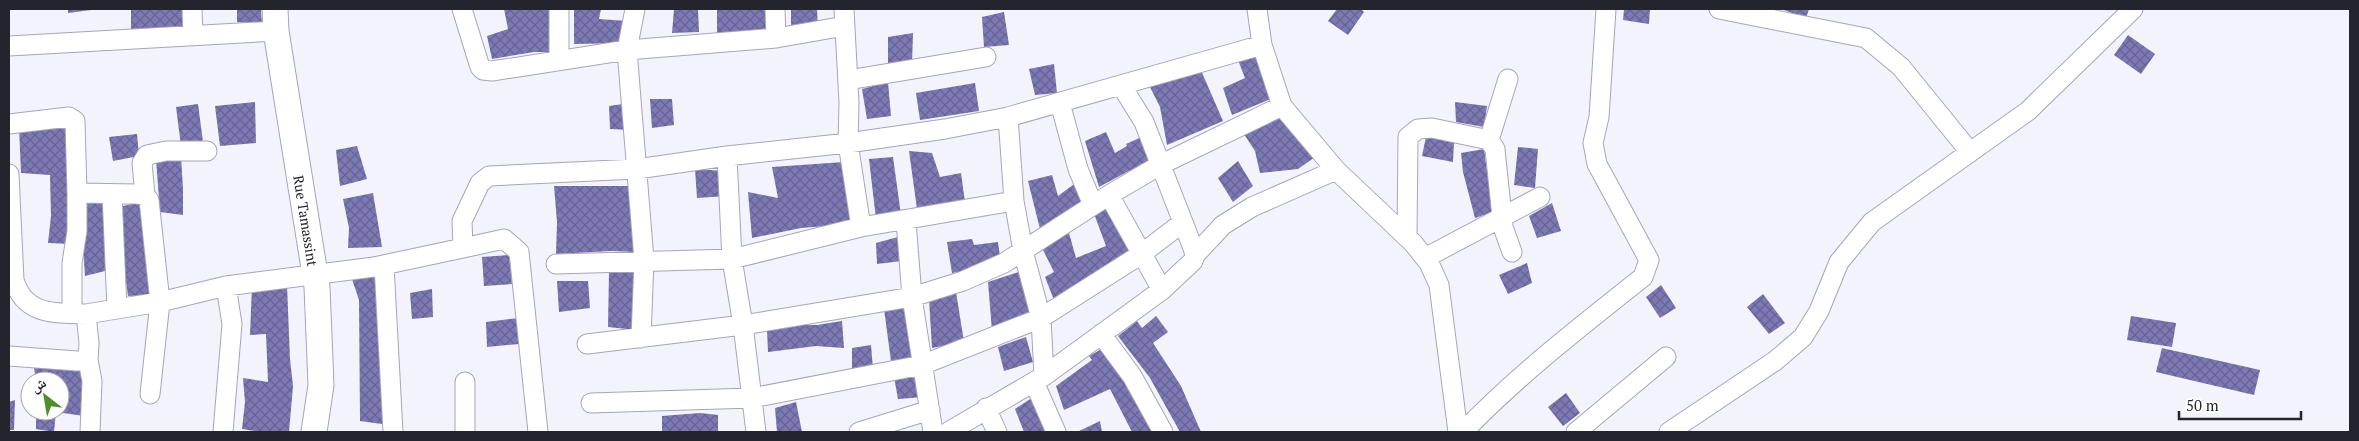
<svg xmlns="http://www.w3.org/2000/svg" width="2359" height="441" font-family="'PT Serif','Noto Naskh Arabic',serif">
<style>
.building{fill:url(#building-cross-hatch)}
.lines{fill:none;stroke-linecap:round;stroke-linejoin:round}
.minor-casing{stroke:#a5a5ba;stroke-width:21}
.major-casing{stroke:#a5a5ba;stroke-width:27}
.minor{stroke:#fff;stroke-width:19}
.major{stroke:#fff;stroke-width:25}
.labels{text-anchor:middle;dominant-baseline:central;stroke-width:4;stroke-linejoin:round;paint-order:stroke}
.street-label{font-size:14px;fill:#24242c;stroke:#fff}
</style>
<defs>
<pattern id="building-cross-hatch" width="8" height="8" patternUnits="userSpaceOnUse" patternTransform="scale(1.25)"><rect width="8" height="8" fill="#7d79b4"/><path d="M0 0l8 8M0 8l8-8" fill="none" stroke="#666393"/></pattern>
</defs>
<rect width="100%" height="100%" fill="#f3f3fc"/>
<!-- building -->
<path class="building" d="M68 9H91V10L68 13Z
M131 9H189L190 28 131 34Z
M237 9H261L262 24 237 22Z
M504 9H553L552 52H534L492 59 487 36 508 29Z
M574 9H601L599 19 627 21 625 43 574 44Z
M674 9H698L699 32 672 33Z
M717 9H769L770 33 717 35Z
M791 9H817L818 29 791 25Z
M1337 9H1361L1364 12 1348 35 1328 21Z
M1624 9H1650L1649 24 1623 20Z
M1781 9H1809L1806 18Z
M1004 12 1009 45 984 47 982 17Z
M913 33 912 64H888V37Z
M2128 35 2155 54 2141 74 2114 55Z
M1256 46 1278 96 1232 115 1223 88 1245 78 1236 55Z
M1054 64 1057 93 1035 95 1029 69Z
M1200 68 1223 121 1167 145 1160 107 1150 87Z
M888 82 891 116 867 119 862 89Z
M975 83 979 111 920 120 916 93Z
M650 99H672L674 125 652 128Z
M255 102 256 143 220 146 215 106Z
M1455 102 1487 106 1484 127 1456 122Z
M630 103 631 130 610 129 609 106Z
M198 104 203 142 181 146 176 107Z
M1288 114 1315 157 1298 169 1260 173 1255 151 1242 131Z
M70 125 72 244 48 243 51 216 50 175 21 173 19 127Z
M1106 132 1115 153 1127 146 1126 144 1146 135 1155 157 1099 187 1085 141Z
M137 134 139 156 113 161 109 137Z
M1426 137 1454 141 1453 162 1422 156Z
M357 146 367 179 340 186 336 150Z
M1518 147 1538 149 1535 188 1514 185Z
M1484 149 1489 186 1496 211 1475 218 1463 172 1461 153Z
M909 151 932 153 940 177 961 173 965 202 917 209Z
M181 156 183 190V215L160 212 156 159Z
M893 157 901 215 876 219 869 159Z
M1238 161 1253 186 1233 202 1218 178Z
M844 162 850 224 801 228 752 238 748 192 778 198 772 167Z
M695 169 725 171 726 196 697 198Z
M1052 175 1058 196 1081 179 1089 203 1040 229 1028 181Z
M554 186H634L636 252 611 251 556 254 557 222Z
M373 193 382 247 348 248 349 228 343 199Z
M108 200 109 270 85 276 80 201Z
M146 201 154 295 128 296 121 246 123 206Z
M1112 203 1134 251 1054 300 1045 277 1054 272 1042 248 1069 233 1076 258 1106 246 1093 211Z
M1552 203 1561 231 1537 238 1529 216Z
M905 235 910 260 877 264 876 243Z
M972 239 974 245 998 242 1001 264 952 273 947 242Z
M509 255 512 284 484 286 482 257Z
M1527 263 1532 283 1508 294 1499 275Z
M637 269 636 330 608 327 609 272Z
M1028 269 1036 318 992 331 988 282Z
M383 272 389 425 360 421 359 300 350 273Z
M557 281H588L590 308 559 312Z
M252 285H287L290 359 293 386 289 432H260L242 429 245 402 243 378 268 382 266 334 250 335Z
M1661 285 1676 308 1660 318 1646 297Z
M432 289 433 317 412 319 410 293Z
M956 292 964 342 932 348 929 299Z
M1763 294 1785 323 1769 334 1747 307Z
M912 306 918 357 891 361 884 309Z
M1156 316 1168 332 1153 343 1181 386 1201 432H1180L1150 378 1118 336 1137 321 1142 328Z
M2131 316 2176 323 2172 347 2127 340Z
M518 318 519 344 487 347 486 322Z
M842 321 844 348 816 346 768 352 767 330 791 325H817Z
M1026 337 1033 362 1004 371 998 347Z
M871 345 873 369 852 371V348Z
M1107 346 1156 432H1132L1110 389 1064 410 1056 386 1092 360 1089 356Z
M2162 348 2260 370 2254 395 2156 372Z
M86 365 84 416 56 412 54 432 36 429V411H60V381H36L34 368 56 369Z
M921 373 924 397 898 399 894 377Z
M1566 393 1580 413 1563 426 1548 407Z
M1038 394 1051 432H1024L1015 409Z
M15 400 14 430H9V402Z
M796 402 802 432H777L775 408Z
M700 413 718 415V432H662V416Z
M1100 421 1102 432H1077Z"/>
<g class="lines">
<defs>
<path id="minor" d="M192 9 193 36
M462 9 480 67 483 70 492 71 627 50 776 38 845 26
M635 9 627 50 644 260 641 338
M775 9 776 38
M844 9 849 103 848 143 861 227
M1257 9 1262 45 1282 106 1336 170 1413 243 1429 263 1439 285 1458 432
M1719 9 1866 38 1901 67 1970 152
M9 46 276 31
M559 59V9
M848 80 986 57
M1060 103 1078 169 1093 205
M1008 117 1014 201 1023 251 1041 318 1044 376
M9 124 69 117 75 121 77 193 136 194 145 195 149 200 160 302 150 394
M1489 140 1508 79
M727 156 732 259 743 325 756 432
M9 174 14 280C25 316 55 313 86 314
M112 194 117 309
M145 195 142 163 147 155 166 151H207
M1109 195 1162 290
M906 221 912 297 933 432
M1407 236 1408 137 1418 129 1432 128 1489 140 1495 149 1503 227 1512 252
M463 248 504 239 519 252 538 432
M1195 255 1223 225 1252 207 1336 170
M1425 258 1540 197
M556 264 732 259 861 227 1014 201
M384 265 393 432
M72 313V263L77 231V193
M1101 334 1132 376 1163 432
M587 344 743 325 912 297 963 281 1004 263 1109 195 1160 165 1282 106
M9 356 77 361 88 360 89 343 86 314 160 302 226 286 374 267 463 248 462 221 480 183 489 176 637 169 727 156 848 143 945 129 1008 117 1262 45
M88 360 92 381 90 432
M1034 382 1056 432
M591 403 752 398 922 365 1041 318 1140 255 1182 223
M986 408 997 432
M223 432 232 324 226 286
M465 432V382
M859 432 930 410
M948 432 1044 376 1162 290 1193 261 1195 255 1193 248 1144 122 1121 85
M1463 432C1518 375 1581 326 1643 277L1649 260 1597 164 1593 143 1599 117 1606 9
M1576 432 1666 357
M1669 432 1775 361 1803 337 1819 311 1839 262 1872 222 2028 111 2133 9"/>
<g id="major">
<path id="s1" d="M275 9 276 31 317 287 321 385 314 432"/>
</g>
</defs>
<!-- minor casing -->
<use href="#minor" class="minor-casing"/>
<!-- major casing -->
<use href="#major" class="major-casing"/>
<!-- minor -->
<use href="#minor" class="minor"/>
<!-- major -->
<use href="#major" class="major"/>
</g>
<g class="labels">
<!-- street labels -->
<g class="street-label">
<text stroke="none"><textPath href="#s1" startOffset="214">Rue Tamassint</textPath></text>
</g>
</g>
<!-- border -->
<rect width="2359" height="441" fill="none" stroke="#24242c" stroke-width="20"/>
<!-- north arrow -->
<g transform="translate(45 396) rotate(329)"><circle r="24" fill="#ffffff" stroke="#a7a7ab"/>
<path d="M0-4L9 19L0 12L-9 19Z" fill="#4f8d2d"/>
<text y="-8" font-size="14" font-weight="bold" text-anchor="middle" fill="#24242c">ش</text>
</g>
<!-- scale -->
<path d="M2179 411v8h122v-8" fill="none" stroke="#24242c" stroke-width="2.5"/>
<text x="2186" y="411" font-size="15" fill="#24242c" stroke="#ffffff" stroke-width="4" paint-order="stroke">50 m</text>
</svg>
